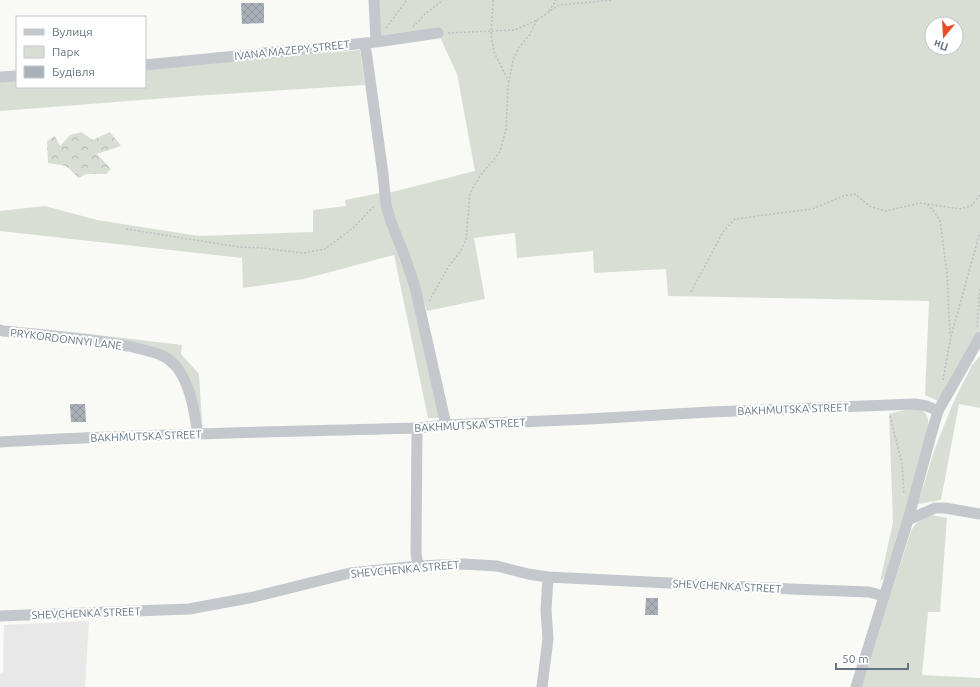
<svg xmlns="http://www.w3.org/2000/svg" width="980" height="687" font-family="Ubuntu,sans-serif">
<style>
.built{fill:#e7e8e7}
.green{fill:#d9ded5;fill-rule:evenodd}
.forest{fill:url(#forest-crowns)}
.building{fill:url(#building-cross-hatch)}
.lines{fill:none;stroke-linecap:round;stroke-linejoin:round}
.path{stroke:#bbbfc1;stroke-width:1.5;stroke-dasharray:2 2;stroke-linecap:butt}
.minor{stroke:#c4c8cc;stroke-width:11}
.labels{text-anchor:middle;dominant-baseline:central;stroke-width:4;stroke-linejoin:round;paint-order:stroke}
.street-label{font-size:11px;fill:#637582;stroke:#fff}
</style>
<defs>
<pattern id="forest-crowns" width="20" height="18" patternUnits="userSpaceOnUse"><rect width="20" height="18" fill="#d9ded5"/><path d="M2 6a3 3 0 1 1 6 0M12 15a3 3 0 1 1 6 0" fill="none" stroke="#b4b9b2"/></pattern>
<pattern id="building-cross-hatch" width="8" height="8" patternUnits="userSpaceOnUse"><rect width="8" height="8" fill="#a9b1b8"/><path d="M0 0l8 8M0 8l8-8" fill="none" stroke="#8d959b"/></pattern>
</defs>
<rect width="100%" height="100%" fill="#f9f9f6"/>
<!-- built -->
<path class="built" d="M89 621 85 687H0V673L3 672 4 625Z"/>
<!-- green -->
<path class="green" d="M377 0H980V330L940 402 925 395 929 301 668 296 666 269 594 273 593 251 517 258 515 233 474 238 485 299 427 311 409 255 395 224 388 193 475 171 457 74 438 33 378 39ZM932 24H956V48H932Z
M360 50 365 85 193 96 0 111V82L17 81V87H145V69Z
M380 193 406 269 441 418H428L394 255 304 279 243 288 242 258 0 231V211L45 206 97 220 199 236 313 232V210L346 206 345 200Z
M73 332 182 345 181 354 199 374 202 422 195 399 186 371 174 358 151 346Z
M980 356V408L959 404 941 500 918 504 934 451 953 403 972 365Z
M912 408C932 411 929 421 927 437L895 550 886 575 880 582 893 522 889 414Z
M932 515 947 518 940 612H928L922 675 980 678V687H861L911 531C917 521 921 519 932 515Z"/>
<!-- forest -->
<path class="forest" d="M81 132 93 140 110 132 121 146 97 154 111 169 106 174H86L79 178 66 166 48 163 47 141 55 136 60 146 70 135Z"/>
<!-- building -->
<path class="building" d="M241 3H264V23L242 24Z
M70 404H85L86 422H71Z
M646 598H658V615H645Z"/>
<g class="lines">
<!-- path -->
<path class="path" d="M493 0 491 34 494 52 509 82
M549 11 556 0
M413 27 425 14 443 0
M386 28 407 0
M448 33 515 30 537 20 559 5 613 0
M927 205 931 208 940 220 947 274 950 334
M126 229 239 247 263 248 303 253 325 249 353 228 375 205
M691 292 723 232 735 219 812 209 843 196 855 194 871 207 886 211 920 203 960 209 971 206 980 195
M429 301 449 266 460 252 466 240 470 193 480 176 500 152 506 129 508 87 513 60 519 47 529 36 537 20
M977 327 980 288
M943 380 951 336 980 232
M890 416 902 463 904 494"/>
<!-- minor -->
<path class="minor" d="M374 0 376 42
M365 43 383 174 386 205 391 222 405 257 415 287 446 425
M145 65 376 42 438 33
M0 77 17 76
M0 330 3 331C45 335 87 338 128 346 140 349 152 351 163 356 167 358 172 362 175 365 191 384 194 411 198 434
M417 428 416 553 418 566
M0 442C139 434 278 432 417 428L446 425 589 419 710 412 915 404 927 406 938 411
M908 520 935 508H945L980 514
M0 616 189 609 254 597 350 573 418 566 464 564 497 566 528 574 548 577 791 589 869 592 884 596
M542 687 548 639 546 610 548 577
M856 687 908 520 931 435 938 411 980 337"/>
</g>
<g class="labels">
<!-- street labels -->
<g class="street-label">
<text transform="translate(292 50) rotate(-6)">IVANA MAZEPY STREET</text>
<text transform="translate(66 339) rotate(7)">PRYKORDONNYI LANE</text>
<text transform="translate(793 409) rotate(-2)">BAKHMUTSKA STREET</text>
<text transform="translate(470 425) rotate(-3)">BAKHMUTSKA STREET</text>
<text transform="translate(146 436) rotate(-2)">BAKHMUTSKA STREET</text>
<text transform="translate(405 569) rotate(-5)">SHEVCHENKA STREET</text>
<text transform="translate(727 586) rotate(3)">SHEVCHENKA STREET</text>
<text transform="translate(86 613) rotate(-2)">SHEVCHENKA STREET</text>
</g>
</g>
<!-- legend -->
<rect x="16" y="16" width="130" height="72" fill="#ffffff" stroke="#c1c8cd"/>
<rect x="24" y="29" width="20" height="6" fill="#c4c8cc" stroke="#c1c8cd"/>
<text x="52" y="36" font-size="12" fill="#637582">Вулиця</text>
<rect x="24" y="46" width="20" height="12" fill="#d9ded5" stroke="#c1c8cd"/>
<text x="52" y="56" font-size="12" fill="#637582">Парк</text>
<rect x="24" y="66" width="20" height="12" fill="#a9b1b8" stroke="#c1c8cd"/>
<text x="52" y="76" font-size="12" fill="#637582">Будівля</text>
<!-- north arrow -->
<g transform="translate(944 36) rotate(198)"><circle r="19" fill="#ffffff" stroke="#c1c8cd"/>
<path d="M0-3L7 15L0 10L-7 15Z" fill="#e74e28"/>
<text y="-6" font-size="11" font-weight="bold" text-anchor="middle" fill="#637582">Пн</text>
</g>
<!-- scale -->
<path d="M836 663v6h72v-6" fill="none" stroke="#637582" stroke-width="2"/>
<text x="842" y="663" font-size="12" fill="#637582" stroke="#ffffff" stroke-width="3" paint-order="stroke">50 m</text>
</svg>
